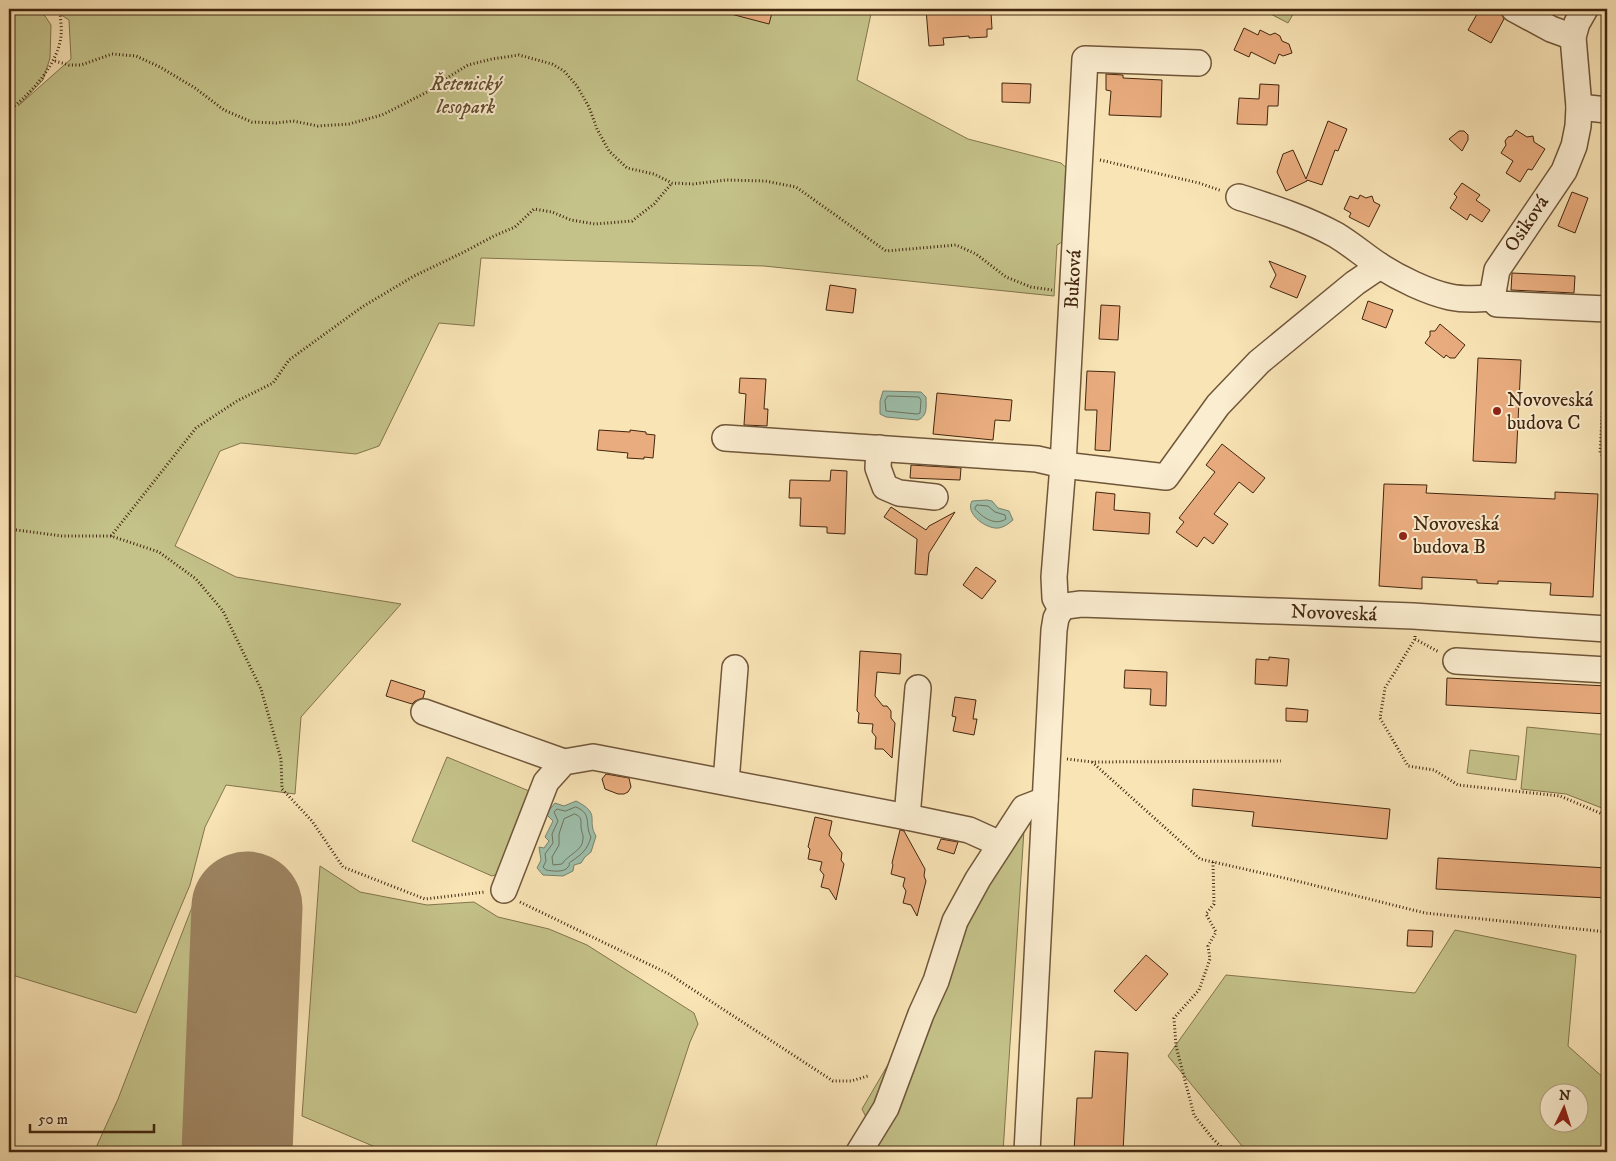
<svg xmlns="http://www.w3.org/2000/svg" width="1616" height="1161" font-family="'IM FELL DW Pica',serif">
<style>
.green{fill:#c4c289;stroke:#83744c;fill-rule:evenodd}
.water{fill:#9ebfab;stroke:#79826d}
.lines{fill:none;stroke-linecap:round;stroke-linejoin:round}
.shore{stroke:#70725d;stroke-width:1}
.runway{stroke:#9e8562;stroke-width:111}
.building{fill:#e9ac7e;stroke:#42260f}
.minor-casing{stroke:#705639;stroke-width:28}
.path{stroke:#42260f;stroke-width:3;stroke-dasharray:1 2.5;stroke-linecap:butt}
.minor{stroke:#fbedd0;stroke-width:25}
.poi-dot{fill:#8f2418;stroke:#fbedd0;stroke-width:2}
.labels{text-anchor:middle;dominant-baseline:central;stroke-width:4;stroke-linejoin:round;paint-order:stroke}
.park-label{font-size:20px;font-style:italic;fill:#624d2e;stroke:#fbedd0}
.street-label{font-size:20px;fill:#42260f;stroke:#fbedd0}
.poi-label{font-size:20px;fill:#42260f;stroke:#fbedd0;text-anchor:start}
</style>
<rect width="100%" height="100%" fill="#f9e4b6"/>
<filter id="stains"><feTurbulence type="fractalNoise" baseFrequency=".004" numOctaves="4"/><feColorMatrix values="0 0 0 0 .2 0 0 0 0 .09 0 0 0 0 .02 0 0 0 .5 -.17"/></filter>
<radialGradient id="worn" r=".72"><stop offset=".6" stop-color="#630" stop-opacity="0"/><stop offset="1" stop-color="#630" stop-opacity=".3"/></radialGradient>
<!-- green -->
<path class="green" d="M9 9H36L45 16 51 25 50 58 43 80 18 106 71 59 69 20 52 9H872L857 80 968 139 1061 163 1073 174 1069 238 1057 245 1054 296 764 266 481 258 474 326 439 323 379 446 356 454 241 443 220 451 175 546 236 577 401 604 301 717 295 794 226 785 205 827 190 885 136 1013 9 974Z
M1261 9H1296L1288 23Z
M1527 727 1607 735V810L1566 794 1521 789Z
M1470 750 1519 756 1516 780 1467 773Z
M447 757 534 793 502 872 492 876 412 841Z
M1024 830 1003 1152H851L870 1125 862 1109 900 1044 921 1047 980 893Z
M320 866 360 892 427 905 474 902 498 917 549 929 587 945 694 1013 698 1024 690 1042 654 1152H387L302 1116Z
M206 871 195 1152H94L118 1099Z
M1455 930 1576 955 1568 1046 1607 1081V1152H1247L1168 1056 1226 975 1415 993ZM1548 1094H1578V1124H1548Z"/>
<!-- water -->
<path class="water" d="M883 391 921 392 926 397C926 406 928 416 918 420L886 417 880 414V401Z
M987 500 992 501 998 508 1009 511 1013 520C1008 524 1002 529 995 528 984 527 965 513 972 501Z
M576 801C602 814 586 820 596 836L591 852 585 857 581 863 574 865 573 871 563 876 543 875 537 868 541 860 539 847 544 848 549 841 545 837 553 821 546 814 555 803 564 806Z"/>
<g class="lines">
<!-- shore -->
<path class="shore" d="M888 396 919 397 921 400 920 413 917 414 886 411 885 401Z
M977 505 988 506 995 512 1005 515 1006 519C995 526 983 518 975 509Z
M576 807C593 814 584 824 591 837 587 850 583 853 572 861 566 865 572 862 568 867 564 873 552 871 546 870L543 867 546 861 545 854 553 843 552 834 558 821 554 812 557 809 565 811Z
M575 814C582 817 581 820 581 827 581 831 584 836 583 839 583 851 567 855 562 864L553 865 552 857 559 845V834L564 819Z"/>
<!-- runway -->
<path class="runway" d="M237 1152 247 907"/>
</g>
<!-- building -->
<path class="building" d="M728 9H773L769 24 727 13Z
M926 9H948V13L978 11 979 14 991 13 992 29H987V37L969 38V36L943 38 944 45 929 46Z
M1480 9H1500L1504 19 1491 43 1468 30Z
M1244 28 1258 35 1260 30 1270 35 1275 33 1280 36 1282 41 1289 44 1292 53 1283 56 1279 54 1275 64 1251 52 1249 57 1234 50Z
M1106 74 1123 75V78L1162 80 1161 117 1109 115 1111 91 1106 90Z
M1002 83 1031 84 1030 103 1002 102Z
M1260 84 1279 85 1278 106H1268L1267 125 1237 124 1239 98 1259 99Z
M1328 121 1347 129 1338 151 1335 150 1322 185 1307 180V181L1286 191 1277 172 1283 154 1293 150 1306 179Z
M1516 130 1527 137 1533 136 1534 142 1545 149 1532 170 1528 169 1520 182 1506 173 1513 161 1501 153 1506 145 1505 141 1508 137 1512 136Z
M1459 131H1464L1468 135V140L1462 151 1449 139Z
M1462 183 1480 195 1476 200 1490 210 1482 222 1470 214 1467 220 1450 208 1457 197 1454 194Z
M1572 192 1588 198 1575 233 1558 226Z
M1360 195 1366 198 1372 196 1374 202 1380 205 1369 227 1349 217 1351 213 1344 209 1350 196 1358 199Z
M1269 261 1306 276 1297 298 1270 287 1276 275Z
M1512 273 1575 276 1574 293 1511 290Z
M830 285 856 289 853 313 826 310Z
M1368 301 1393 310 1386 328 1362 319Z
M1101 305 1120 306 1118 340 1099 339Z
M1440 324 1465 345 1455 358H1450L1446 355 1444 358 1425 343 1430 336V331H1435Z
M1478 358 1521 360 1516 463 1473 461Z
M1087 371 1115 372 1110 451 1095 450 1097 410H1085Z
M740 378 766 379 764 409H768L767 426 744 425 746 394 739 393Z
M937 393 1012 400 1010 421 995 420 993 440 933 434Z
M599 430 630 432V430L646 432V434L655 435 653 458 644 457V459L627 458 628 453 597 450Z
M1222 444 1265 478 1253 493 1239 482 1214 514 1228 524 1213 544 1204 537 1197 547 1176 532 1184 522 1179 518 1215 472 1206 465Z
M911 465 961 468 960 480 910 478Z
M831 470 847 471 845 534 827 533V527L800 526 801 498H789L790 480 830 481Z
M1384 484 1427 485 1426 493 1555 499V492L1598 494 1593 597 1550 595 1551 583 1498 581V584L1477 583V580L1422 577V589L1379 586Z
M1096 492 1115 494 1114 510 1150 513 1149 534 1093 530Z
M891 507 926 530 929 526 955 512 929 553 927 575 915 574 917 539 884 517Z
M976 567 996 581 982 599 963 585Z
M860 651 901 654 900 674 877 672 875 696 883 706H887L891 711V718L895 723 892 758 883 749H875L876 737 872 732 873 724 858 723 859 713 857 711Z
M1269 657 1289 659 1287 686 1255 684 1256 659 1269 660Z
M1125 670 1167 672 1166 706 1150 705 1151 689 1124 688Z
M1447 678 1607 686V714L1446 705Z
M391 680 425 691 423 698 415 701 412 704 386 696Z
M955 697 976 700 973 719H977L974 735 953 731 956 717 952 716Z
M1286 708 1308 710 1307 722 1286 721Z
M606 774 629 778 631 787 628 792 624 794H618L605 789 602 779Z
M1193 789 1390 809 1387 839 1252 826 1254 812 1192 806Z
M815 817 832 821 829 835 842 853 841 860 844 864 836 900 829 889 821 887 824 875 820 870 822 862 808 859 810 849 808 847Z
M900 830 904 831 925 869 924 876 926 881 917 916 911 905 903 903 906 891 903 886 905 878 891 874 893 865 892 863Z
M941 839 958 842 954 854 937 849Z
M1438 858 1607 868V898L1436 889Z
M1408 930 1433 931 1432 947 1407 946Z
M1146 955 1168 974 1136 1011 1114 991Z
M1095 1051 1128 1053 1123 1152H1074L1077 1098H1092Z"/>
<g class="lines">
<defs>
<g id="minor">
<path d="M1514 9 1551 29 1573 37"/>
<path d="M1585 9 1577 23 1573 37 1579 107 1578 126 1574 146 1564 171 1497 270 1492 298 1497 304 1607 309"/>
<path d="M1579 107 1607 110"/>
<path d="M1239 197C1273 208 1305 218 1336 235 1351 244 1365 256 1380 266 1399 278 1427 292 1450 297 1464 300 1478 299 1492 298"/>
<path d="M725 438 1037 459 1063 465 1166 477 1218 405 1259 362 1355 283 1380 266"/>
<path d="M879 448 878 468 885 487 899 493 935 497"/>
<path id="s1" d="M1061 609 1055 598 1054 577 1063 465 1085 59 1198 63"/>
<path id="s2" d="M1061 609 1066 606 1081 604 1413 616 1607 629"/>
<path d="M1456 661 1607 670"/>
<path d="M424 712 564 762"/>
<path d="M726 782 735 668"/>
<path d="M907 817 918 688"/>
<path d="M504 890 546 782 564 762 593 757 907 817 969 830 1000 844"/>
<path d="M859 1152 886 1108 921 1014 936 981 955 921 978 879 1024 808 1045 800"/>
<path d="M1027 1152 1054 630 1056 618 1061 609"/>
</g>
</defs>
<!-- minor casing -->
<use href="#minor" class="minor-casing"/>
<!-- path -->
<path class="path" d="M55 61 69 65H81L112 54 136 56 160 67 195 88 224 110 252 122 276 123 293 121 318 126 349 124 382 115 433 89 450 76 468 65 492 59 519 55 552 64 564 71 577 86 589 107 597 129 609 151 627 168 654 174 672 183 693 184 726 180 765 181 796 187 886 251 956 245 976 254 1006 277 1031 287 1052 290
M9 110C31 94 58 64 61 36 62 27 60 18 60 9
M1100 160 1199 183 1222 191
M1607 329 1600 453 1607 460
M9 529 62 536H111L159 552 196 579 223 611 261 689 281 759 282 789 312 821 343 867 425 899 485 892
M111 536 196 428 237 401 273 383 289 360 362 307 414 276 462 253 494 236 515 227 534 209 552 212 571 220 595 224 632 221 654 204 672 183
M1415 636V639L1385 688 1380 718 1408 766 1434 770 1458 785 1560 796 1607 816
M1415 639 1439 652
M1067 759 1092 762 1281 761
M1092 762 1200 859 1293 880 1425 913 1607 932
M1607 805V815
M1213 862 1214 904 1206 914 1216 932 1208 946 1210 959 1199 990 1174 1018 1176 1046 1194 1115 1213 1139 1227 1152
M520 902 669 974 833 1081H851L868 1076"/>
<!-- minor -->
<use href="#minor" class="minor"/>
</g>
<!-- markers -->
<g class="poi-dot">
<circle cx="1497" cy="411" r="5"/>
<circle cx="1403" cy="536" r="5"/>
</g>
<g class="labels">
<!-- park labels -->
<g class="park-label">
<text x="466" y="84">Řetenický<tspan x="466" dy="23">lesopark</tspan></text>
</g>
<!-- street labels -->
<g class="street-label">
<text transform="translate(1527 224) rotate(-56)">Osiková</text>
<text stroke="none"><textPath href="#s1" startOffset="332">Buková</textPath></text>
<text stroke="none"><textPath href="#s2" startOffset="274">Novoveská</textPath></text>
</g>
<!-- poi labels -->
<g class="poi-label">
<text x="1507" y="400">Novoveská<tspan x="1507" dy="23">budova C</tspan></text>
<text x="1413" y="524">Novoveská<tspan x="1413" dy="23">budova B</tspan></text>
</g>
</g>
<!-- margin -->
<rect width="1616" height="1161" fill="none" stroke="#f9e4b6" stroke-width="30"/>
<rect x="10" y="10" width="1596" height="1141" fill="none" stroke="#42260f" stroke-width="2.5"/>
<rect x="15" y="15" width="1586" height="1131" fill="none" stroke="#42260f"/>
<!-- north arrow -->
<g transform="translate(1564 1108) rotate(4)"><circle r="24" fill="#fbedd0" stroke="#b19d83"/>
<path d="M0-4L9 19L0 12L-9 19Z" fill="#8f2418"/>
<text y="-8" font-size="14" font-weight="bold" text-anchor="middle" fill="#42260f">N</text>
</g>
<!-- scale -->
<path d="M30 1124v8h124v-8" fill="none" stroke="#42260f" stroke-width="2.5"/>
<text x="38" y="1124" font-size="15" fill="#42260f" stroke="#fbedd0" stroke-width="4" paint-order="stroke">50 m</text>
<rect width="100%" height="100%" filter="url(#stains)"/>
<rect width="100%" height="100%" fill="url(#worn)"/>
</svg>
